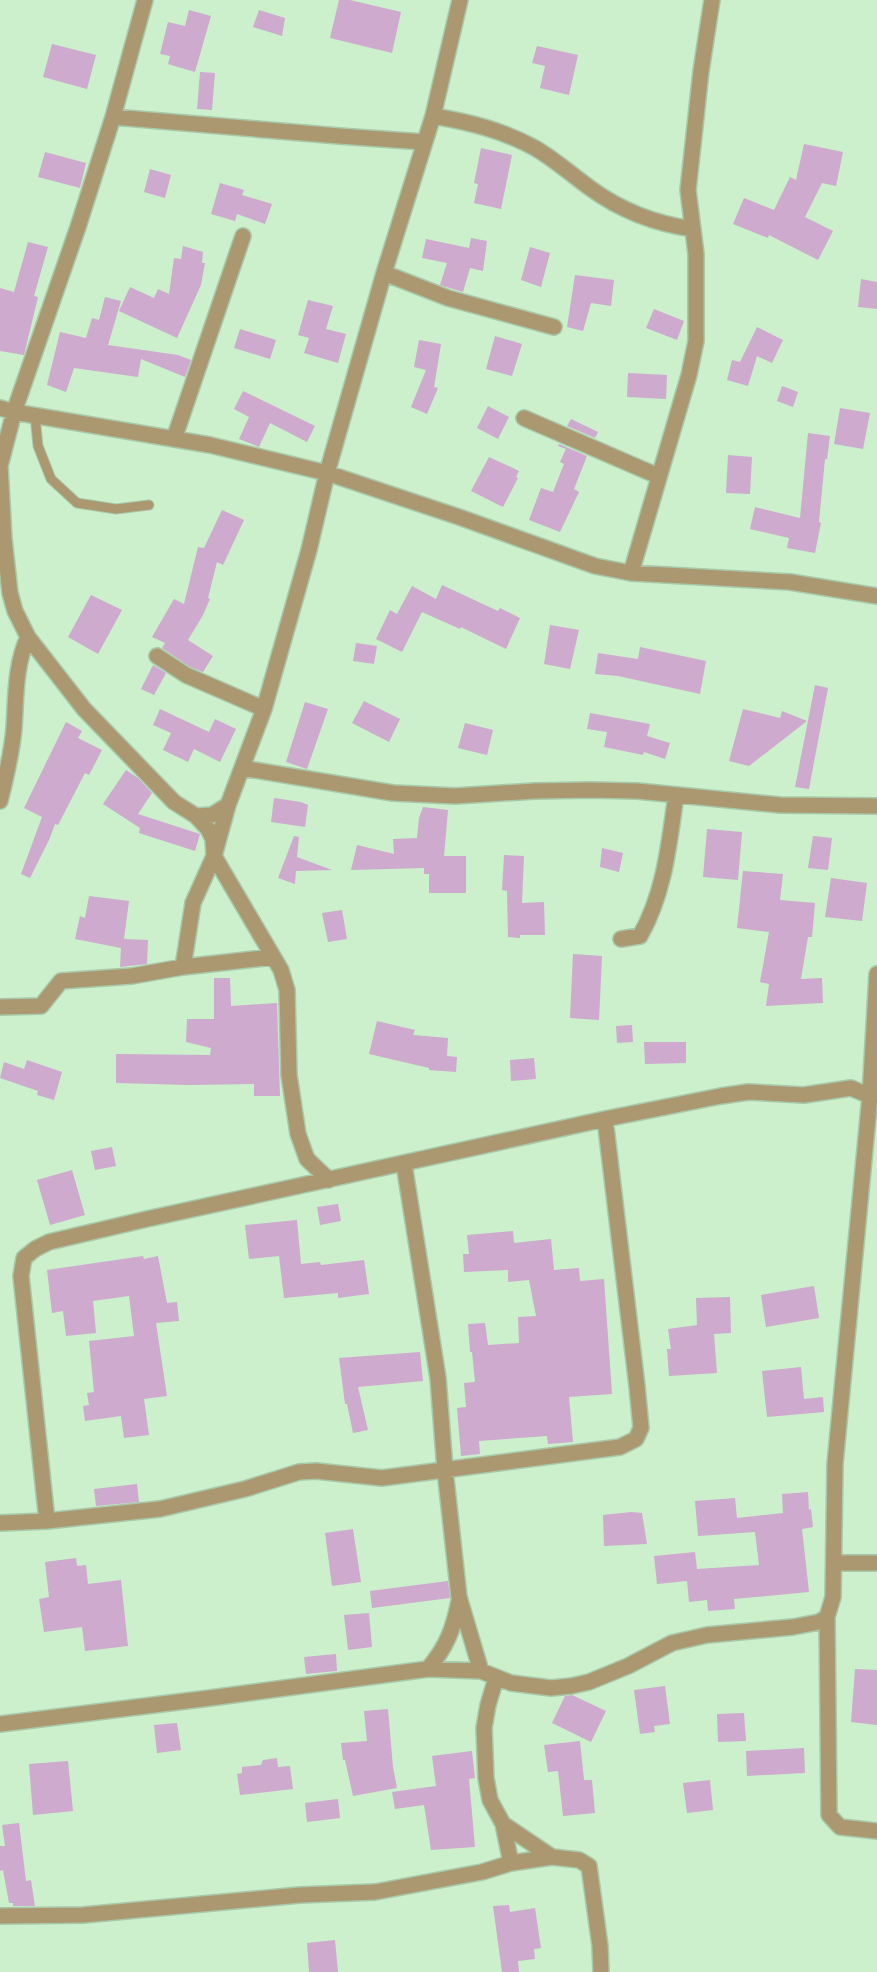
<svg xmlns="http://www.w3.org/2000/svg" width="877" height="1972" viewBox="0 0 877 1972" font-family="'Roboto Serif',serif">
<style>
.building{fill:#cdaace}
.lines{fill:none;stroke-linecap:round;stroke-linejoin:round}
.lane-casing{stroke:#a8c9a9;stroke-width:11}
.street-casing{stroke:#a8c9a9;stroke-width:18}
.lane{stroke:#ab9871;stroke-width:9}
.street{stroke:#ab9871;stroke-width:15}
</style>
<rect width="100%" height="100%" fill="#cbf0cb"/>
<path class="building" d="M 339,0 L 350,0 L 401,12 L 392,53 L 330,38 Z
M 189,10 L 211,16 L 195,72 L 168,64 L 170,56 L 160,54 L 168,22 L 185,26 Z
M 259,10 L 285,18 L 282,36 L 253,27 Z
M 52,44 L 96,55 L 87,89 L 43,77 Z
M 537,46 L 578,55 L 569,95 L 540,88 L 545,66 L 532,63 Z
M 200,72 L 215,73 L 212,110 L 197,109 Z
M 804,144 L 843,152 L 836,186 L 822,183 L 805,217 L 833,231 L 818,260 L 769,235 L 768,238 L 733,224 L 744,198 L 774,210 L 790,177 L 796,180 Z
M 481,148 L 512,155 L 501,209 L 474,203 L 478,184 L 474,183 Z
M 45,152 L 86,163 L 80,188 L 38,177 Z
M 150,169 L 171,175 L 165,198 L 144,192 Z
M 220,183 L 244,190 L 242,195 L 272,204 L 265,224 L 237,214 L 235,221 L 211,214 Z
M 471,238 L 487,241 L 483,271 L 470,268 L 463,292 L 440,285 L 447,263 L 422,258 L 426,239 L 469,248 Z
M 28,242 L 48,247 L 34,296 L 38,297 L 24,355 L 0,351 L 0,288 L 14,292 Z
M 183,246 L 203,252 L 202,263 L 205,263 L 201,285 L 177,338 L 119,311 L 130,287 L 154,298 L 158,289 L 169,294 L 174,258 L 181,259 Z
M 530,247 L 550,253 L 541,287 L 521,280 Z
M 575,275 L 614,280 L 611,306 L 591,303 L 583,331 L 567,327 Z
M 861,279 L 877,282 L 877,309 L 858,307 Z
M 105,297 L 121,301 L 108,345 L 178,355 L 191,360 L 185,377 L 141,359 L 138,377 L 74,368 L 66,392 L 47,385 L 60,332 L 86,338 L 92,318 L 99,320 Z
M 308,300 L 333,306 L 326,329 L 346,334 L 338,363 L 304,353 L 309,338 L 298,335 Z
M 654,309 L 684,321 L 677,340 L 646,328 Z
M 757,327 L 783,340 L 772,363 L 757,356 L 748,386 L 727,380 L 732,360 L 740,362 Z
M 240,329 L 276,340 L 270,359 L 234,348 Z
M 495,336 L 522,344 L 512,376 L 486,369 Z
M 419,340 L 441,344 L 434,387 L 438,388 L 427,414 L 411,407 L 426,370 L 414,367 Z
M 628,373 L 667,375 L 666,399 L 627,397 Z
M 782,386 L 798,392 L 793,407 L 777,401 Z
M 243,391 L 315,426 L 307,442 L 270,423 L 259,447 L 239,439 L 249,417 L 234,409 Z
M 488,406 L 509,417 L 498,439 L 477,428 Z
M 840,408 L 870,413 L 863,449 L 834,444 Z
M 571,419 L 598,432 L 595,438 L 567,426 Z
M 808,433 L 830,436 L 827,459 L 825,459 L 819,522 L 821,523 L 815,553 L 787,548 L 789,538 L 750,529 L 755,507 L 800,518 Z
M 559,444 L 587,456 L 574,489 L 579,492 L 560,532 L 529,520 L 541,488 L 553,492 L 564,464 L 560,462 L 566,449 L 558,446 Z
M 728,455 L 752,457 L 750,494 L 726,493 Z
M 489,457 L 519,471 L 516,477 L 518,478 L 503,507 L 471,491 Z
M 222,510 L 244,520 L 223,565 L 217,562 L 208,598 L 210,599 L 203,615 L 188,640 L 213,656 L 203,672 L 190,667 L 162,648 L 165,643 L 152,637 L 174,599 L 184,604 L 198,547 L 204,548 Z
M 442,585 L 498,611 L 500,608 L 520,618 L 506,649 L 461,627 L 460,629 L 422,612 L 402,652 L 376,639 L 390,610 L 397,614 L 412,586 L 436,599 Z
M 91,595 L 122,610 L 98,654 L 68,637 Z
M 550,625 L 579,630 L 570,669 L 544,664 Z
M 356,643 L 377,646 L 374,664 L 353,661 Z
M 640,647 L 706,661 L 700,694 L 618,676 L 595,674 L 598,653 L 638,659 Z
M 153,665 L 166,673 L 154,695 L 141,689 Z
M 815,685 L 828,688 L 809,789 L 795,787 Z
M 364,701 L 400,719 L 389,742 L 352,723 Z
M 305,702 L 328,709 L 307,769 L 286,762 Z
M 160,709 L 209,732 L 215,719 L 236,729 L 220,762 L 194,749 L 188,762 L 163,750 L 171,733 L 153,725 Z
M 743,709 L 780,718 L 782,711 L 807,721 L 749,766 L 729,761 Z
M 590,713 L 650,724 L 647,736 L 670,743 L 665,759 L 644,752 L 643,755 L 604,747 L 607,732 L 587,729 Z
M 66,722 L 82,731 L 78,738 L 102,750 L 89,775 L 85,773 L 58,825 L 55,824 L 49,840 L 30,878 L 21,874 L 42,817 L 24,808 Z
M 465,723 L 493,730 L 487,755 L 458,748 Z
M 126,770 L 138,778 L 152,793 L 138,814 L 200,834 L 195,851 L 139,833 L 140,828 L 103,804 Z
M 274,798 L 301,802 L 308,805 L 305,827 L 271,822 Z
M 423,807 L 448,810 L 444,856 L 466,856 L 466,893 L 429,893 L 429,874 L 424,874 L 424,868 L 351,870 L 357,845 L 394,854 L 393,839 L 417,838 L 419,818 Z
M 707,829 L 742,832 L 738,880 L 703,877 Z
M 294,836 L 299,837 L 297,857 L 332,870 L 296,871 L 295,884 L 278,878 Z
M 813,836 L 832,838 L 828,870 L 808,868 Z
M 602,848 L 623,853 L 619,872 L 600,867 Z
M 504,855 L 524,856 L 522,903 L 544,902 L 545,935 L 520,935 L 520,938 L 508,937 L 507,891 L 502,890 Z
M 743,871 L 783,874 L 780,900 L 815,903 L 812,937 L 808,937 L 801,979 L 822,978 L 823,1003 L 766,1006 L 769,984 L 760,982 L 769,932 L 737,928 Z
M 831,878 L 867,883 L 862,921 L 825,917 Z
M 89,896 L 129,901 L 124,939 L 148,940 L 147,964 L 120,967 L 121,948 L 75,939 L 80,916 L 85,918 Z
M 342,910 L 347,939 L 328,942 L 322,913 Z
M 573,954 L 602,956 L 599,1020 L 570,1018 Z
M 214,978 L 230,978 L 231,1006 L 277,1003 L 280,1096 L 254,1096 L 254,1084 L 189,1085 L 116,1083 L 116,1054 L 210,1055 L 211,1048 L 186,1042 L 187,1019 L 214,1019 Z
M 377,1021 L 415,1030 L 413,1035 L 448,1038 L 447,1056 L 457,1057 L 456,1072 L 429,1070 L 429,1068 L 369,1054 Z
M 632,1025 L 633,1042 L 617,1043 L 616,1026 Z
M 644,1042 L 686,1042 L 686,1063 L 645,1064 Z
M 534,1058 L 536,1079 L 511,1081 L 510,1060 Z
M 27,1060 L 62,1072 L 54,1100 L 37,1095 L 38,1091 L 0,1078 L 4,1062 L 24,1069 Z
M 112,1147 L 116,1166 L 95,1170 L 91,1151 Z
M 72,1170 L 85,1215 L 50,1225 L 37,1180 Z
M 338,1204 L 341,1221 L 320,1225 L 317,1207 Z
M 297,1220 L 301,1264 L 320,1262 L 321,1265 L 364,1260 L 369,1294 L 338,1298 L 338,1293 L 284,1298 L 279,1256 L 249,1259 L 245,1225 Z
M 513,1231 L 514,1243 L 551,1239 L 554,1270 L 579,1268 L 580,1281 L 604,1279 L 612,1394 L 569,1397 L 573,1442 L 548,1444 L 547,1436 L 479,1441 L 480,1454 L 461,1456 L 457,1408 L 466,1407 L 464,1383 L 475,1382 L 472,1352 L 470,1352 L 468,1324 L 485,1323 L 488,1345 L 519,1343 L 518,1317 L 536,1316 L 529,1280 L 508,1282 L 508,1270 L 464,1272 L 463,1254 L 469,1254 L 467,1235 Z
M 143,1256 L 144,1259 L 158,1256 L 167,1303 L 177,1302 L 179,1321 L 156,1323 L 167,1396 L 144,1399 L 149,1435 L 124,1438 L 121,1416 L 85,1421 L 83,1406 L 89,1405 L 87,1393 L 94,1392 L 89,1341 L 134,1336 L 129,1296 L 93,1301 L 96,1333 L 66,1336 L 63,1311 L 52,1313 L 47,1270 Z
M 814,1286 L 819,1318 L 766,1327 L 761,1295 Z
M 730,1297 L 731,1333 L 714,1334 L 717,1373 L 669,1376 L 667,1349 L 671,1349 L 668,1329 L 697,1325 L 696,1298 Z
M 420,1352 L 423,1381 L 358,1387 L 368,1430 L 353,1433 L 347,1404 L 345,1404 L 339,1358 Z
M 801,1367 L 804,1399 L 823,1397 L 824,1412 L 767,1417 L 762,1371 Z
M 137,1484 L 139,1502 L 96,1506 L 94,1489 Z
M 808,1492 L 809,1510 L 811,1509 L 813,1527 L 802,1529 L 809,1592 L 734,1599 L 735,1609 L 708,1611 L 707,1600 L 689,1602 L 687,1581 L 657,1584 L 654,1556 L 695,1552 L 697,1569 L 759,1565 L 755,1532 L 698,1536 L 695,1501 L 735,1498 L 737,1518 L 783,1513 L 782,1494 Z
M 631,1512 L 642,1513 L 647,1544 L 604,1546 L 603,1515 Z
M 353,1529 L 361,1582 L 332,1586 L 325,1533 Z
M 76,1558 L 77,1566 L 86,1565 L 88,1584 L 121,1580 L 128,1646 L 85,1651 L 82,1627 L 44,1632 L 39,1599 L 49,1597 L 45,1562 Z
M 448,1581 L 450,1598 L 372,1608 L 370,1591 Z
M 369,1613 L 372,1647 L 348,1650 L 344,1615 Z
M 336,1654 L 337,1671 L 306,1674 L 304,1657 Z
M 855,1669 L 877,1670 L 877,1725 L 851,1722 Z
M 665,1686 L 670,1724 L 654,1726 L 655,1732 L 640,1734 L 634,1690 Z
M 572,1695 L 606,1711 L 591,1742 L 552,1723 L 565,1696 Z
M 388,1709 L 393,1767 L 397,1788 L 353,1796 L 345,1760 L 343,1760 L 341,1743 L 367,1741 L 364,1711 Z
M 744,1713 L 746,1741 L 718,1742 L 717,1714 Z
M 177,1723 L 181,1750 L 157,1753 L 154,1725 Z
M 580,1741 L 584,1780 L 592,1780 L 595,1813 L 563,1816 L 558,1771 L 548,1772 L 544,1745 Z
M 804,1748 L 805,1773 L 747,1776 L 746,1751 Z
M 472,1751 L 475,1778 L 469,1779 L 475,1847 L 431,1850 L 424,1805 L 395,1809 L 392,1792 L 436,1786 L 432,1756 Z
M 277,1758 L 278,1767 L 290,1766 L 293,1789 L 240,1795 L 237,1774 L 242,1773 L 242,1767 L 261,1765 L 263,1760 Z
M 68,1761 L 73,1811 L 33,1815 L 29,1764 Z
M 710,1780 L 713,1810 L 687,1813 L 683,1783 Z
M 338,1799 L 340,1818 L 307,1822 L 305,1803 Z
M 19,1823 L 26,1881 L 31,1880 L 35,1906 L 13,1906 L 13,1903 L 9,1903 L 3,1870 L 0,1871 L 0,1846 L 5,1846 L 2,1825 Z
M 509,1905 L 510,1912 L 535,1908 L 541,1948 L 534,1949 L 535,1959 L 518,1961 L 519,1972 L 502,1972 L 493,1906 Z
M 335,1940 L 338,1972 L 309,1972 L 307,1943 Z"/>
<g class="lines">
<g class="lane-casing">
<path id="lane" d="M 35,416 L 38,446 L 51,479 L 77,503 L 116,509 L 149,505"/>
</g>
<g class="street-casing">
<path id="street" d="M 145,0 L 113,117 L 78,227 L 14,412 L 0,466 L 4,539 L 10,593 L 15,611 L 28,637 L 84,709 L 174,802 L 196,816 L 208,829 L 213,839 L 214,856 L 281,970 L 287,990 L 289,1075 L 298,1134 L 307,1159 L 329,1180
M 433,116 C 469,122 502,130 535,148 C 554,159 572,175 590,188 C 620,210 656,224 693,229
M 113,117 L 339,136 L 424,142
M 384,273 L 448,298 L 554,327
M 0,408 L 14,412 L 210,445 L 327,473 L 459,517 L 595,566 L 631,573 L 790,582 L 877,596
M 524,418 L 658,476
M 174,439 L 243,236
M 631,573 L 689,375 L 696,341 L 696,254 L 688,190 L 701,71 L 712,0
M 157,656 L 186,675 L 264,709
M 242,768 L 393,793 L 455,796 L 535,791 L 590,790 L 637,791 L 780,805 L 877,806
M 0,801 C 6,777 12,752 14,728 C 16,697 15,665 28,637
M 196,816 L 212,815 L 228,805
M 621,939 L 640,936 C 665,892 669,843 676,795
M 183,967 L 193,903 L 214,856 L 228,805 L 264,709 L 309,550 L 327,473 L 384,273 L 433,116 L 460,0
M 0,1007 L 41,1006 L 61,981 L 132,976 L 183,967 L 273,957
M 404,1164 L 438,1378 L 445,1470 L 459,1597 L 481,1671
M 47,1521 L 21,1276 L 24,1258 L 35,1249 L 49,1242 L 147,1219 L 605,1119 L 721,1096 L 748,1092 L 804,1095 L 851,1088 L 870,1096
M 0,1523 L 47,1521 L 160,1509 L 245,1489 L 299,1472 L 316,1471 L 382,1478 L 620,1447 L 636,1439 L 641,1428 L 637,1386 L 605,1119
M 834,1563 L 877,1563
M 827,1617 L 829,1815 L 840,1827 L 877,1831
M 428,1669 C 447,1646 453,1630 459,1601
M 496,1678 L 488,1705 L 484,1728 L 486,1778 L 490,1800 L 503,1824 L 511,1863
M 0,1724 L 210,1698 L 428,1669 L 481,1671 L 511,1683 L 551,1688 L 571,1686 L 589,1682 L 628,1666 L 672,1643 L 707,1635 L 793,1627 L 819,1622 L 827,1617 L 833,1597 L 835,1464 L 870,1096 L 877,974
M 503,1824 L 552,1857
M 0,1916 L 83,1915 L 300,1895 L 375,1892 L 482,1872 L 511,1863 L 552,1857 L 579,1860 L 589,1866 L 600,1946 L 601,1972"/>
</g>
<use href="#lane" class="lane"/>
<use href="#street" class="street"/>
</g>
</svg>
